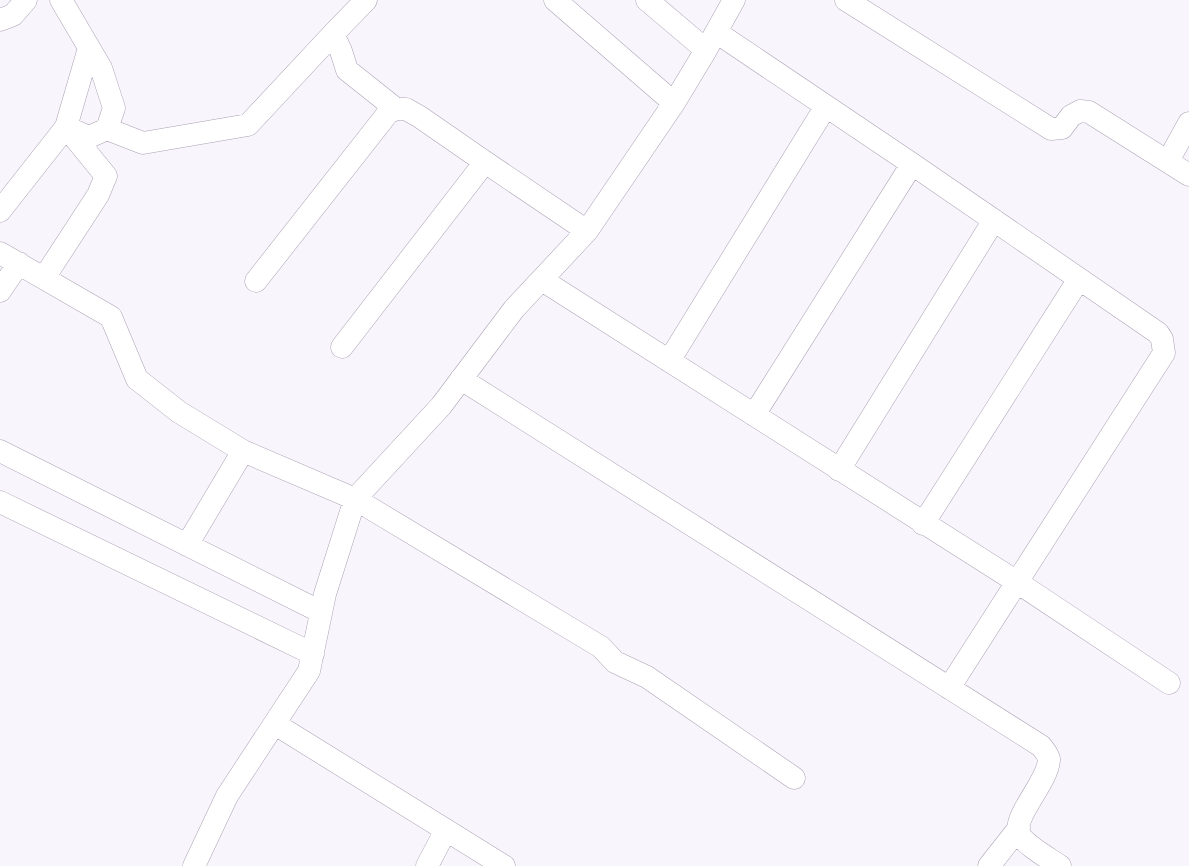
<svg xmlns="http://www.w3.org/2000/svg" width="1189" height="866" viewBox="0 0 1189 866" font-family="Ubuntu,sans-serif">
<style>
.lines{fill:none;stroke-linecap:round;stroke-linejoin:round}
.minor-casing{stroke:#aaa2b4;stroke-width:23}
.minor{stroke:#fff;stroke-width:22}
</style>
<rect width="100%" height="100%" fill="#f9f5fd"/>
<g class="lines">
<g class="minor-casing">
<path id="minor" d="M 366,0 L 333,34 L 341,51 L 347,70 L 396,109
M 555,0 L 674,103
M 647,0 L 706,50
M 846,0 L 1051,129 L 1062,128 L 1071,116 L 1080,111 L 1089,112 L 1189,175
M 0,20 L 13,15 L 26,0
M 107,129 L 143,143 L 248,125 L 333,34
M 1168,161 L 1189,123
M 0,211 L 66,127 L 89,137 L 107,129 L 114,108 L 101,68 L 61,0
M 0,253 L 111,317 L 137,379 L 179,412 L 243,451 L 355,499 L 601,647 L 615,662 L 647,677 L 794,778
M 44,278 L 98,195 L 106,176 L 66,127 L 89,48
M 542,280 L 1017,582 L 1164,353 L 1162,339 L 1158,333 L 912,164 L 716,32
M 256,281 L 388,113 L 396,109 L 406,109 L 420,117 L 485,162 L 587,231
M 0,291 L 19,263
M 342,347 L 485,162
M 669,361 L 826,106
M 461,379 L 1041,746 C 1044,750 1048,754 1049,759 C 1049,781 1013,815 1019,833 C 1023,844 1050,859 1060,866
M 754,415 L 912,164
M 0,451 L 321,612
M 839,470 L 994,220
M 0,502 L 313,654
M 923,524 L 1079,279
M 187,545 L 243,451
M 949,688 L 1017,582 L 1169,683
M 275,724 L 504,866
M 194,866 L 227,796 L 309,671 L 325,594 L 355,499 L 441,406 L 514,309 L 587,231 L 674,103 L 706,50 L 734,0
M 427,866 L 446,830
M 989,866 L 1019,828"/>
</g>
<use href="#minor" class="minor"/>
</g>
</svg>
